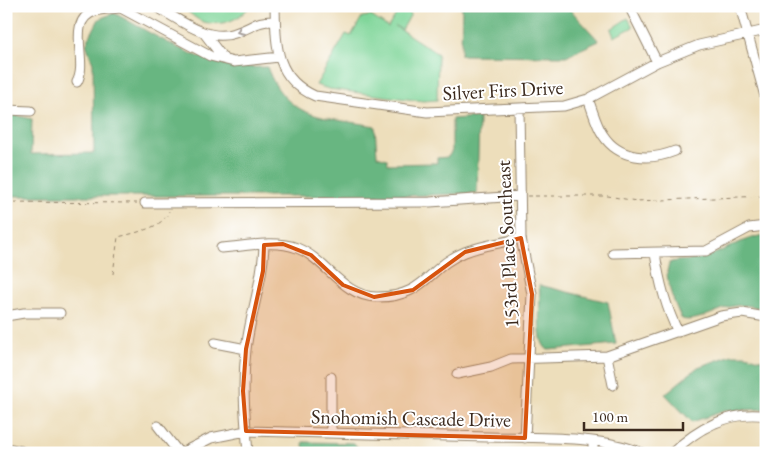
<svg xmlns="http://www.w3.org/2000/svg" width="772" height="459" viewBox="0 0 772 459" font-family="'EB Garamond',serif">
<style>
.green{fill:#7fd599;stroke:#5d805c}
.forest{fill:#67b681;stroke:#517050}
.lines{fill:none;stroke-linecap:round;stroke-linejoin:round}
.minor-casing{stroke:#94846c;stroke-width:11}
.path{stroke:#94846c;stroke-width:1;stroke-dasharray:4 4;stroke-linecap:butt}
.minor{stroke:#fff;stroke-width:9}
.oneway{stroke:#a79f9a}
.marked{fill:#d7540e;fill-opacity:0.2;stroke:#d7540e;stroke-width:4;stroke-linejoin:round}
.labels{text-anchor:middle;dominant-baseline:central;stroke-width:4;stroke-linejoin:round;paint-order:stroke}
.street-label{font-size:20px;fill:#3b2a1e;stroke:#fff}
</style>
<rect width="100%" height="100%" fill="#fff"/>
<filter id="ink" filterUnits="userSpaceOnUse"><feTurbulence type="fractalNoise" baseFrequency=".02" numOctaves="2"/><feDisplacementMap in="SourceGraphic" scale="10" xChannelSelector="R" yChannelSelector="G"/><feConvolveMatrix kernelMatrix="1 2 1 2 8 2 1 2 1" color-interpolation-filters="sRGB"/></filter>
<filter id="wash" filterUnits="userSpaceOnUse"><feTurbulence type="fractalNoise" baseFrequency=".0096" numOctaves="4" result="noise"/><feDisplacementMap in="SourceGraphic" scale="20" xChannelSelector="R" yChannelSelector="G"/><feGaussianBlur stdDeviation="1.12" result="paint"/><feColorMatrix in="noise" values="0 0 0 0 0 0 0 0 0 0 0 0 0 0 0 0 0 1.4 0 .05"/><feComposite in="paint" operator="in"/></filter>
<g filter="url(#wash)">
<rect width="100%" height="100%" fill="#eddebb"/>
<path class="green" d="M 181,6 L 250,6 C 239,20 222,27 204,22 C 196,20 188,11 181,6 Z
M 401,7 L 411,14 L 402,30 L 395,26 L 438,54 L 437,100 L 423,101 L 329,89 L 316,85 L 346,34 L 351,36 L 362,17 L 371,16 L 388,27 Z
M 628,18 L 633,27 L 614,37 L 611,29 Z"/>
<path class="forest" d="M 462,6 L 567,6 L 599,41 L 566,56 L 461,55 Z
M 114,13 C 165,40 206,71 267,67 C 287,121 326,117 375,126 L 377,156 L 387,159 L 388,164 L 437,163 L 437,158 L 448,157 L 452,151 L 452,119 L 479,117 L 477,193 L 405,196 L 6,196 L 6,113 L 32,119 L 31,154 L 94,153 L 93,63 L 86,44 L 99,19 Z
M 766,235 L 766,307 L 764,310 C 752,305 741,304 729,307 C 718,310 690,325 681,318 C 676,306 660,273 671,262 C 680,260 689,261 698,259 C 722,254 742,237 766,235 Z
M 539,285 L 608,302 L 616,344 L 548,350 C 534,341 542,302 539,285 Z
M 732,355 L 746,355 L 766,361 L 764,409 L 724,411 L 692,422 L 665,394 L 698,367 Z
M 303,442 L 354,443 L 362,453 L 304,453 Z"/>
</g>
<g filter="url(#ink)">
<g class="lines">
<g class="minor-casing">
<path id="minor" d="M 117,6 L 210,56 L 234,62 L 279,57
M 155,6 C 179,19 207,43 235,33 C 252,28 256,20 275,21
M 275,6 C 276,46 275,78 315,96 L 427,112 L 564,106 L 588,99 L 657,62 L 699,45 L 766,30
M 629,6 L 657,62
M 740,6 L 766,100
M 204,33 L 224,59
M 77,82 C 89,61 65,21 95,11 C 102,9 111,9 118,8
M 588,99 C 593,111 596,125 603,135 C 619,160 650,161 675,151
M 519,108 L 521,238 L 532,294 L 525,438
M 6,110 L 31,111
M 145,203 L 430,202 L 520,196
M 221,248 C 244,247 274,239 297,248 C 326,259 342,296 376,297 C 426,298 428,266 465,252 C 483,245 503,243 521,238
M 613,253 L 706,251 L 749,228 L 766,226
M 655,253 C 659,281 665,306 678,332
M 6,316 L 24,313 L 60,313
M 215,343 L 246,349
M 607,356 L 613,385
M 457,374 L 491,367 L 511,359 L 607,356 L 721,316 L 742,313 L 766,317
M 331,377 L 331,433
M 158,426 L 179,453
M 6,448 L 21,451
M 181,453 L 211,438 L 246,431 C 327,433 407,435 488,437 C 533,438 602,435 642,453
M 248,453 C 245,418 242,385 246,350 C 250,314 263,282 264,245
M 593,453 L 593,442
M 672,453 C 697,429 730,410 766,416"/>
</g>
<path class="path" d="M 527,196 L 608,196 L 636,201 L 766,196
M 6,202 L 137,203
M 113,274 L 118,237 C 134,233 164,228 169,211"/>
<use href="#minor" class="minor"/>
</g>
<defs><path id="oneway-chevron" d="M-2-3.5L2.5 0L-2 3.5" fill="none" stroke-width="1.6" stroke-linecap="round" stroke-linejoin="round" transform="scale(1.25)"/></defs>
<use class="oneway" href="#oneway-chevron" transform="translate(240 31) rotate(155)"/>
</g>
<path class="marked" d="M 521,238 L 532,294 L 525,438 L 246,431 L 243,391 L 246,349 L 263,271 L 264,245 L 283,244 L 311,255 L 343,285 L 374,297 L 413,290 L 465,252 Z"/>
<g class="labels">
<g class="street-label">
<text transform="translate(503 90) rotate(-3)">Silver Firs Drive</text>
<text transform="translate(507 244) rotate(-93)">153rd Place Southeast</text>
<text transform="translate(411 418) rotate(1)">Snohomish Cascade Drive</text>
</g>
</g>
<rect width="772" height="459" fill="none" stroke="#fff" stroke-width="25"/>
<path d="M584 422v8h99v-8" fill="none" stroke="#3b2a1e" stroke-width="2.5"/>
<text x="592" y="422" font-size="15" fill="#3b2a1e" stroke="#ffffff" stroke-width="4" paint-order="stroke">100 m</text>
</svg>
